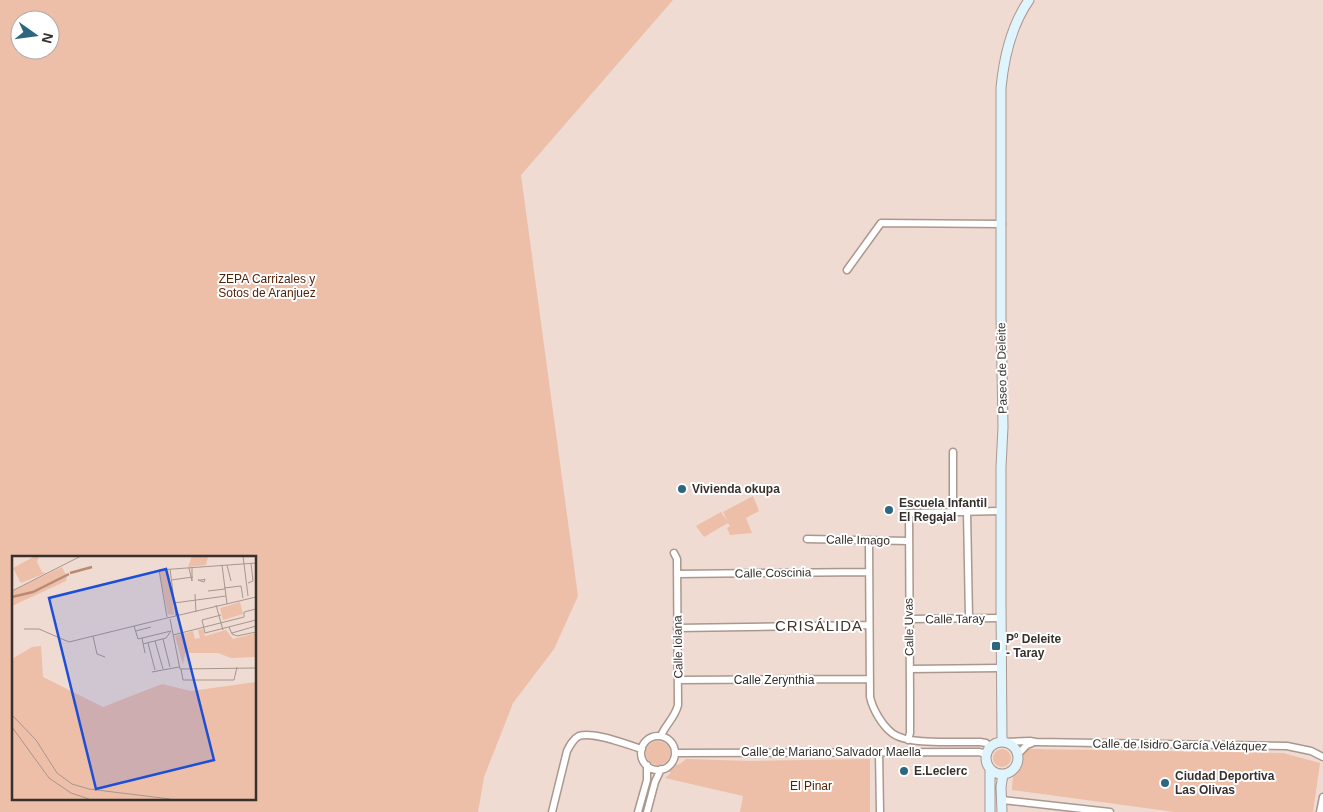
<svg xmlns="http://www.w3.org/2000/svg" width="1323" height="812" viewBox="0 0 1323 812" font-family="Arial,sans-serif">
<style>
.green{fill:#edbea8;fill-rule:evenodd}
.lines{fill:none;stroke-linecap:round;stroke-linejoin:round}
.minor-casing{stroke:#aa978e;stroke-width:9}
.secondary-casing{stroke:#aa978e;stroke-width:11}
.minor{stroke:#fff;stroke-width:6}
.secondary{stroke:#dff4fd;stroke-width:9}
.poi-dot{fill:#2c667f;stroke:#fff;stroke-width:2}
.labels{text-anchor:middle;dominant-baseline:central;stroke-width:4;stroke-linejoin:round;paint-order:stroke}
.park-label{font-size:12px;fill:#532307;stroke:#fff}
.street-label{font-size:12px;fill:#37302c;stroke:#fff}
.poi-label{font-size:12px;font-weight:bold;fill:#37302c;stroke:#fff;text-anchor:start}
.quarter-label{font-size:15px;letter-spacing:1px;fill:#43342c;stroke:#fff}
.inset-river{fill:none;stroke:#bb8971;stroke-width:2.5}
.inset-road{fill:none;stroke:#a59790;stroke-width:1}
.view{fill:#1d4ed8;fill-opacity:0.15;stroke:#1d4ed8;stroke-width:2.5}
.inset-edge{fill:none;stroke:#37302c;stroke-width:2.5}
</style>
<rect width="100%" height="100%" fill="#efdbd2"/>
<path class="green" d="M 0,0 L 673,0 L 521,175 L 578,596 L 554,649 L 513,703 L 484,777 L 478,812 L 0,812 ZM 20,20 L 50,20 L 50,50 L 20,50 ZM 14,557 L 255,557 L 255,798 L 14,798 Z
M 753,496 L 759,511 L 746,518 L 752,533 L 730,535 L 727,528 L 730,526 L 728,523 L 704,537 L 696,526 L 721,512 L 728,522 L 723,512 Z
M646 753a12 12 0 1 1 24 0a12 12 0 1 1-24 0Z
M993 758a9 9 0 1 1 18 0a9 9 0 1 1-18 0Z
M 1028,749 L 1283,753 L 1320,763 L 1313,812 L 1175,812 L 1012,790 L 1013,776 L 1020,768 L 1024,753 Z
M 686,759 L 750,761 L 870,759 L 870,812 L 740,812 L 743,796 L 665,778 L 671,773 L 663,768 L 680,764 Z"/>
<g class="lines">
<g class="minor-casing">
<path id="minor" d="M 847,270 L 881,223 L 1002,224
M 953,452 L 953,513
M 967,512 L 969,618
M 807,539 L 909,541
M 869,541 L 870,697 C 873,710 882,725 892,733 C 908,746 959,741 980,742 L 986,743 L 989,747
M 677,574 L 869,572
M 909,619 L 1001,618
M 677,628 L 869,625
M 910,669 L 1001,668
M 678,680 L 870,679
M 661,736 C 665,725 675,718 678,705 L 677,559 L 674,553
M641 753a17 17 0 1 1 34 0a17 17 0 1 1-34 0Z
M 908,740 L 910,733 L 910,698 L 909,513 L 1001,511
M 1006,742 L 1030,741 L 1036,742 L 1287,746 L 1311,751 L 1323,757
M 879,752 L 880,812
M 675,753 L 979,752 L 986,754
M 1018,754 L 1027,745 L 1032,743
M 1002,800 L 1110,812
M 552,812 L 567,751 C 570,745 573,739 579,736 C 593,731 628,745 642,749
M 638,812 L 647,780 L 647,765
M 647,812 L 655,782 L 661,769
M 1320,812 L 1323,797"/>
</g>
<g class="secondary-casing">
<path id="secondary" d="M986 758a16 16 0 1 1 32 0a16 16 0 1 1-32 0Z
M 1002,742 L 1001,603 L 1001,467 L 1003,427 L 1001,316 L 1001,88 C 1004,56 1011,26 1029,0
M 990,770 L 990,812
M 1002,812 L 1001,787 L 1003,774"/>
</g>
<use href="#minor" class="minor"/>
<use href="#secondary" class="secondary"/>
</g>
<g class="poi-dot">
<circle cx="682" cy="489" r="5"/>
<circle cx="889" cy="510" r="5"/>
<rect x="991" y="641" width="10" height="10" rx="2.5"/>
<circle cx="904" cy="771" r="5"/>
<circle cx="1165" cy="783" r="5"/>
</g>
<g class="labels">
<g class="park-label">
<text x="267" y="279">ZEPA Carrizales y<tspan x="267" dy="14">Sotos de Aranjuez</tspan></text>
<text x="811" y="786">El Pinar</text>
</g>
<g class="street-label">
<text transform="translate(1002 368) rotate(-91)">Paseo de Deleite</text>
<text transform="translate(858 540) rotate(1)">Calle Imago</text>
<text transform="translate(773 573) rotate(-1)">Calle Coscinia</text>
<text transform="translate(955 619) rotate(-1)">Calle Taray</text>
<text transform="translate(909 627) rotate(-91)">Calle Uvas</text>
<text transform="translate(678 647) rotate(-91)">Calle Iolana</text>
<text x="774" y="680">Calle Zerynthia</text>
<text transform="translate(1180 745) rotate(1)">Calle de Isidro García Velázquez</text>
<text x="831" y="752">Calle de Mariano Salvador Maella</text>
</g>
<g class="poi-label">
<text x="692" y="489">Vivienda okupa</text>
<text x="899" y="503">Escuela Infantil<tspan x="899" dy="14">El Regajal</tspan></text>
<text x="1006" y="639">Pº Deleite<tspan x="1006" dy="14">- Taray</tspan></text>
<text x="914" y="771">E.Leclerc</text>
<text x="1175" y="776">Ciudad Deportiva<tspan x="1175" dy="14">Las Olivas</tspan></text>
</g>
<g class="quarter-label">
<text x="819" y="625">CRISÁLIDA</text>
</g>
</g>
<g transform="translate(12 556)">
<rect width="244" height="244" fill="#efdbd2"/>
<path d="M 23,0 L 27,0 L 25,6 L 30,16 L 34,17 L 9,27 L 1,12 ZM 180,0 L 206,0 L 196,1 L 194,9 L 176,11 ZM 50,11 L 54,19 L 21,35 L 0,41 L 0,35 ZM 157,14 L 162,58 L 160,59 L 156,58 L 147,15 ZM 55,20 L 54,25 L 0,50 L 0,42 L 22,37 ZM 228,46 L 231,58 L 211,64 L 208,52 ZM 191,73 L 193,80 L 214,74 L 221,83 L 244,77 L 244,101 L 219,102 L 206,97 L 173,97 L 171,109 L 163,80 L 181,75 L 183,83 L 188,82 L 186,74 ZM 29,90 L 31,121 L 91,151 L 150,128 L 179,135 L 244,126 L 244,243 L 0,243 L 0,103 L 20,91 Z" fill="#edbea8"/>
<path class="inset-river" d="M 58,17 L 80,11M 0,41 L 21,36 L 57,18"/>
<path class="inset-road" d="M 231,0 L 236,40M 210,9 L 215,48M 215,9 L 219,25M 177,12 L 180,25 L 180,11M 158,13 L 164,60M 193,23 L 192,26 L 186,24 L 190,24 ZM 159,24 L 181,21M 236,27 L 241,25 L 239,7M 212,32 L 229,30 L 231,42M 0,35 L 69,0M 196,35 L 213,33M 183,38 L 184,56M 162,47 L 214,40M 204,49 L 211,74M 209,59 L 190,64 L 193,77 L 244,64M 155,61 L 147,14 L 244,7M 155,62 L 244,41M 158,63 L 168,113 L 244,112M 122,70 L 126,83 L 159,75M 217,71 L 220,78 L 225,80 L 244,76M 12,73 L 27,73 L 57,86 L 155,62M 124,75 L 139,71M 220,77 L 244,70M 161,79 L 232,61 L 232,56 L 244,53M 81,80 L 85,98 L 93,101M 130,82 L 133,97M 151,83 L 158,111M 143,85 L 151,113M 136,87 L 143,114M 131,88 L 154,82 L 159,75M 169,113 L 171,124 L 222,124 L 225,111M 140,116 L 167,111M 0,159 L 24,184 L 45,217 L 60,228 L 77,233 L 158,243M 0,171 L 37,222 L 59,237 L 77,243"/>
<path class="view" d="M 154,13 L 202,204 L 84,233 L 37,42 Z"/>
<rect width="244" height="244" class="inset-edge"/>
</g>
<g transform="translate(35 35) rotate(104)"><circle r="24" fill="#ffffff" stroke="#afacab"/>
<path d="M0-4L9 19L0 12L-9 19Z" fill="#2c667f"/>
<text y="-8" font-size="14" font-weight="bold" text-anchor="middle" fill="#37302c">N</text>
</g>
</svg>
